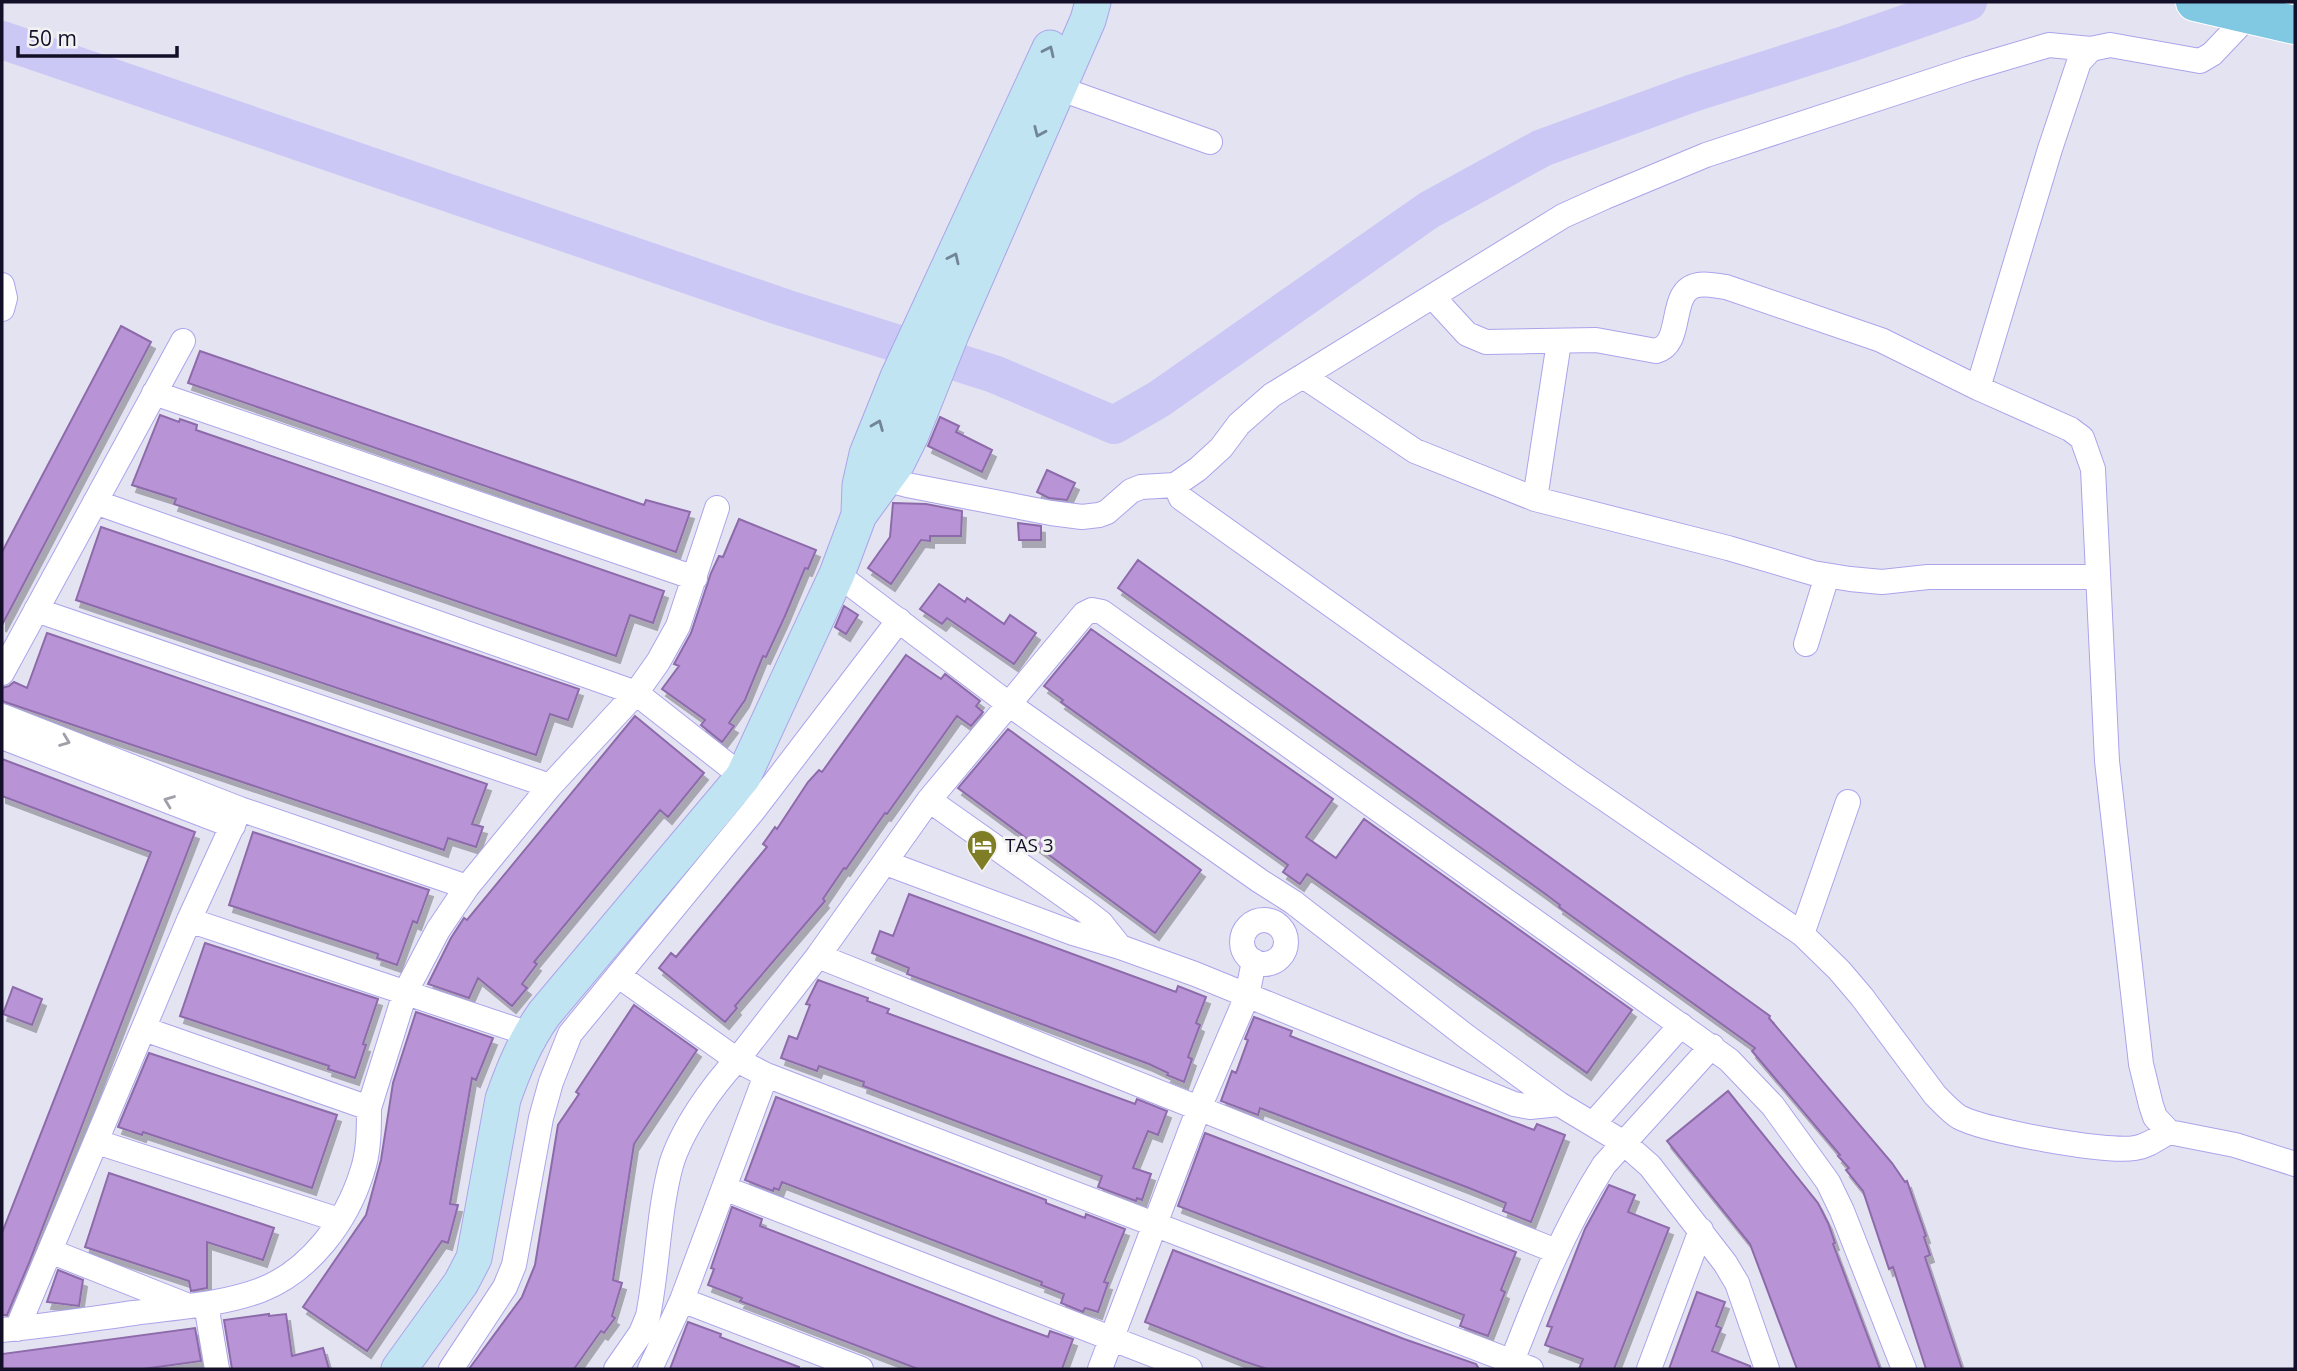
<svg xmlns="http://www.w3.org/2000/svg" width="2297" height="1371" viewBox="0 0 2297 1371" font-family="'Open Sans',sans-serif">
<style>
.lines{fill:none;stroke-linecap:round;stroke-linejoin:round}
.river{stroke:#cbc8f6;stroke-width:38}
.building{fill:#b894d6;stroke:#8d6baa;stroke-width:2;filter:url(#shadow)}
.street-casing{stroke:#aba4eb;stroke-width:26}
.secondary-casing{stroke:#aba4eb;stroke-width:37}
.primary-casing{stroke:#fff;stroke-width:40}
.street{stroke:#fff;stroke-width:24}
.secondary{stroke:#c0e4f1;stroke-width:35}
.primary{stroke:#81c8e3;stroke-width:38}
.oneway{stroke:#728497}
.oneway2{stroke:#a19fa9}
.labels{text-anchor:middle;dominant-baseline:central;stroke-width:6;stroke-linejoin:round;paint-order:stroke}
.poi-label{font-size:19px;fill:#130f28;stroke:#f2f2f2;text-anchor:start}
</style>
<defs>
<filter id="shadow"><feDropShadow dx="4" dy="7" stdDeviation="0" flood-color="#0004"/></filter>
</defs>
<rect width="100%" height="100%" fill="#e4e3f2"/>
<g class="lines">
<path class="river" d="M 2,40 L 785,308 L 994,374 L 1114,425 L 1159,399 L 1429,210 L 1542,148 L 1693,93 L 1847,44 L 1968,2"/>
</g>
<path class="building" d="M 121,326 L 151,342 L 2,625 L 2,552 Z
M 200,351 L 644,505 L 646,500 L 690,512 L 676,552 L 188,383 Z
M 160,415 L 179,422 L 180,419 L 197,425 L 196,430 L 664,591 L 653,623 L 630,615 L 616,656 L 174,504 L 176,499 L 132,485 Z
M 940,417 L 959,426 L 956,432 L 992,450 L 982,472 L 928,446 Z
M 1047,470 L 1075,483 L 1067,500 L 1049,498 L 1037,492 Z
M 893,503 L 926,504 L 962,511 L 961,536 L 930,536 L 930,541 L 921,540 L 891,584 L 868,568 L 890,537 Z
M 739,519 L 816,550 L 808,569 L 805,568 L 785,616 L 766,657 L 763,656 L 745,700 L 729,723 L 734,726 L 722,742 L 701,725 L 705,720 L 662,689 L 679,666 L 674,664 L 691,633 L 711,573 L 719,556 L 723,557 Z
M 1018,523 L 1041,526 L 1041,540 L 1019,540 Z
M 101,527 L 579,689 L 568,720 L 550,714 L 536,755 L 76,600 Z
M 1138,560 L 1770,1016 L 1769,1018 L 1892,1163 L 1905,1182 L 1907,1181 L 1926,1236 L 1924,1237 L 1930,1255 L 1925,1257 L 1962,1369 L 1926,1369 L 1893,1267 L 1889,1269 L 1863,1191 L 1846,1170 L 1849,1168 L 1838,1156 L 1840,1155 L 1752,1051 L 1755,1048 L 1559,907 L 1560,905 L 1544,893 L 1118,588 Z
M 939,584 L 965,602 L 967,598 L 1004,624 L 1010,615 L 1036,633 L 1014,664 L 947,618 L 942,624 L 920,609 Z
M 844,606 L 858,615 L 846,634 L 835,627 Z
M 1091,629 L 1333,799 L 1306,837 L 1336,858 L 1364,819 L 1632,1010 L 1587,1073 L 1307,874 L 1300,884 L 1283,872 L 1288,865 L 1061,702 L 1063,700 L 1044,686 Z
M 47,633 L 487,784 L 472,824 L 483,827 L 476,847 L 448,838 L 444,850 L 2,701 L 2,688 L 9,686 L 14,682 L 27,688 Z
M 906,655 L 941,679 L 945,674 L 980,701 L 976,706 L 983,712 L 971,726 L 957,716 L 887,814 L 885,813 L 846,869 L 844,868 L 823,899 L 825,901 L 735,1006 L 737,1008 L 725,1022 L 659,968 L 671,953 L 676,957 L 767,847 L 763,844 L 775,827 L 777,829 L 808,782 L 819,770 L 822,772 Z
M 635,716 L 704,773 L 668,817 L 660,810 L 534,962 L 537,964 L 522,984 L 527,988 L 512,1006 L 478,978 L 469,998 L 428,984 L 451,938 L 464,918 L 467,920 Z
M 1008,729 L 1201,870 L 1155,933 L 958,788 Z
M 2,759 L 195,832 L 29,1263 L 7,1315 L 2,1315 L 2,1233 L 151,852 L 2,796 Z
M 253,832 L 429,890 L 417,923 L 413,921 L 397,965 L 377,958 L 378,954 L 229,905 Z
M 909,894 L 1176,992 L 1178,986 L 1206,997 L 1196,1023 L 1200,1025 L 1188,1057 L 1192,1059 L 1184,1082 L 1167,1075 L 1168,1073 L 1149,1064 L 907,974 L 909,968 L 872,953 L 880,931 L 893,936 Z
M 205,943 L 378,999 L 363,1044 L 366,1045 L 355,1078 L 328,1069 L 329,1066 L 180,1016 Z
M 818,980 L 868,998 L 867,1001 L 889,1009 L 887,1013 L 1135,1104 L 1137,1099 L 1167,1111 L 1158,1135 L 1148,1131 L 1133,1168 L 1151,1174 L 1142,1200 L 1137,1198 L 1136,1201 L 1098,1187 L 1102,1176 L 863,1086 L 864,1082 L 819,1066 L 817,1071 L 781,1058 L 789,1036 L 797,1039 L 810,1005 L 806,1004 Z
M 13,987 L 42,999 L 32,1025 L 3,1014 Z
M 634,1005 L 697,1050 L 634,1144 L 613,1280 L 622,1283 L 612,1316 L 615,1318 L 604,1333 L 601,1331 L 574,1369 L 469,1369 L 522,1297 L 535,1265 L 558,1125 L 579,1094 L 576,1092 Z
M 416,1012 L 493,1038 L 476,1080 L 472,1078 L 450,1204 L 458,1205 L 448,1243 L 442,1241 L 367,1351 L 303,1307 L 366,1215 L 381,1160 L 393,1083 Z
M 1254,1017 L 1292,1031 L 1290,1036 L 1534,1130 L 1537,1124 L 1565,1135 L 1531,1222 L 1503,1211 L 1506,1203 L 1469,1188 L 1260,1108 L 1258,1115 L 1221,1101 L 1232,1071 L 1236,1073 L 1248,1040 L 1245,1039 Z
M 149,1053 L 337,1115 L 312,1188 L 143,1132 L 142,1135 L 118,1127 Z
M 1728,1091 L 1818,1203 L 1828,1223 L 1835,1243 L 1833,1244 L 1880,1369 L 1797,1369 L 1750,1244 L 1667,1141 Z
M 776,1097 L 1046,1200 L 1046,1203 L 1085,1218 L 1086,1214 L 1125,1229 L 1104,1282 L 1108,1283 L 1098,1312 L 1085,1308 L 1083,1312 L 1061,1303 L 1064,1294 L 1041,1285 L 1042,1282 L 782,1182 L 779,1190 L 774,1188 L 773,1191 L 745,1180 Z
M 1205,1133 L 1516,1252 L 1501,1290 L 1505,1292 L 1488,1336 L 1460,1326 L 1464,1315 L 1178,1206 Z
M 109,1173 L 274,1228 L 263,1260 L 207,1242 L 207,1288 L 191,1291 L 189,1281 L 85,1247 Z
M 1609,1185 L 1635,1195 L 1628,1212 L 1669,1228 L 1614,1369 L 1579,1369 L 1583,1359 L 1545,1345 L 1552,1327 L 1547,1326 L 1585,1229 Z
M 732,1207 L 762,1219 L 760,1226 L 1002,1320 L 1048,1337 L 1050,1331 L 1073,1339 L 1062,1369 L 918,1369 L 740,1301 L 742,1298 L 708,1285 L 714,1269 L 711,1268 Z
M 1173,1250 L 1404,1339 L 1476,1364 L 1479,1369 L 1267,1369 L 1243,1361 L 1145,1322 Z
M 58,1270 L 83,1280 L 79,1306 L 47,1302 Z
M 1697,1292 L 1725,1302 L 1716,1326 L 1721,1328 L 1712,1351 L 1750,1366 L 1751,1369 L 1669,1369 Z
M 269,1314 L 269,1316 L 286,1314 L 292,1356 L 323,1348 L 329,1369 L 232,1369 L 224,1320 Z
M 688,1322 L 721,1334 L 720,1337 L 799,1367 L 799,1369 L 670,1369 Z
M 195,1328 L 201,1361 L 143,1369 L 2,1369 L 2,1354 Z"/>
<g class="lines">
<g class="street-casing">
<path id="street" d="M 2250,14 L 2212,54 L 2200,61 L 2110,45 L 2091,49 L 2079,62 L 2050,149 L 1978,388 L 2070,429 L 2082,438 L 2093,469 L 2107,761 L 2141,1064 L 2151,1105 L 2155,1117 L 2169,1132 L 2235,1145 L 2295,1164
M 2091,49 L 2049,45 L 1968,69 L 1706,155 L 1605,197 L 1563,216 L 1272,395 L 1239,424 L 1221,448 L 1198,469 L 1175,485 L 1181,498 L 1570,775 L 1802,934 L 1839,970 L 1862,997 L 1935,1095 C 1943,1103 1950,1111 1959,1117 C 1985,1131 2106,1153 2135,1148 C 2148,1146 2158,1138 2169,1132
M 1058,88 L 1210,142
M 2,285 L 5,298 L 2,309
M 1433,297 L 1467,334 L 1486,342 L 1596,340 L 1656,351 C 1685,344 1667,290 1698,285 C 1707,283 1717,286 1726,287 L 1881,340 L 1978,388
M 1303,376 L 1415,451 L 1535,499 L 1728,548 L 1813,573 L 1850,579 L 1882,582 L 1928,577 L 2098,577
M 154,393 L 695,578
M 873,471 L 884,479 L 907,485 L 1051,513 L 1082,517 L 1099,515 L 1107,512 L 1131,491 L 1141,487 L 1175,485
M 1535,499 L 1559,342
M 95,502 L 636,693 L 743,777
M 837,574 L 1010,705 L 1260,881 L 1293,902 L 1467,1037 L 1559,1104 L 1624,1143 L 1650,1166 L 1725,1263 L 1737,1283 L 1767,1369
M 36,610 L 550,786
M 1806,644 L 1827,576
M 2,673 L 183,341
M 2,716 L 240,809 L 467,887
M 2,737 L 233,826
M 929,800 L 1083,909 L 1101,923 L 1120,947
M 886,863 L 1073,933 L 1120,947 L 1195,974 L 1514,1104 L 1530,1107 L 1559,1104
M1242 942a22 22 0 1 1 44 0a22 22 0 1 1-44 0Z
M 189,920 L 529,1034
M 1802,934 L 1848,802
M 818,956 L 1556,1251
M 619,976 L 737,1060 L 766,1075 L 1531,1369
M 144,1029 L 369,1108
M 1593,1124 L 1681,1025
M 97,1142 L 339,1220
M 724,1188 L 1190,1369
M 50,1251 L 186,1305
M 682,1300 L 861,1369
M 206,1304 L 217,1369
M 17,1329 L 189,920 L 240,809
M 2,1330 C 46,1326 90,1319 134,1313 C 176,1307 221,1305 261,1290 C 310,1271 347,1221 362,1172 C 369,1152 369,1129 369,1108 L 405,993 L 438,930 L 467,887 L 550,786 L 636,693 L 658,662 L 678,626 L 717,508
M 451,1369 L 505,1287 L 514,1265 L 541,1118 L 551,1082 L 570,1034 L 753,811 L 899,620
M 616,1369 L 641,1333 L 648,1316 C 658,1266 658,1214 671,1165 C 681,1131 712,1086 737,1060 L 818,956 L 929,800 L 1084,614 L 1092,610 L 1102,612 L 1729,1060 L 1773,1106 L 1828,1182 L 1842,1211 L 1904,1369
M 650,1369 L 682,1300 L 766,1075
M 1100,1369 L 1199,1108 L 1247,996 L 1254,961
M 1509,1369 C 1536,1299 1563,1229 1604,1165 L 1712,1046
M 1649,1369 L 1701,1230"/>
</g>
<g class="secondary-casing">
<path id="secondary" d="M 859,512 L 860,485 L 867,454 L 898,377 L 1050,48
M 399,1369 L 461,1283 L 474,1258 L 503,1099 C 514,1068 525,1041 544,1014 L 743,777 L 837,574 L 859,515 L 897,463 L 911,435 L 952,332 L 1088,20 L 1093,2"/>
</g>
<g class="primary-casing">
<path id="primary" d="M 2195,2 L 2295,25"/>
</g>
<use href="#street" class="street"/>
<use href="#secondary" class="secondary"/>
<use href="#primary" class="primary"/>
</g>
<defs><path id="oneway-chevron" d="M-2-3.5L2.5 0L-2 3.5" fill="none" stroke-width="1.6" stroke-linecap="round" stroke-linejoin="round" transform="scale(1.75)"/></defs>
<g class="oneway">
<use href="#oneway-chevron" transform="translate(1049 51) rotate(-65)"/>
<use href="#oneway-chevron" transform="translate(1039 132) rotate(114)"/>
<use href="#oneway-chevron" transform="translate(954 258) rotate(-65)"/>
<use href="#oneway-chevron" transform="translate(878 425) rotate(-68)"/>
</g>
<g class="oneway2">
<use href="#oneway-chevron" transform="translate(65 741) rotate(21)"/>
<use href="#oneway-chevron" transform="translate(169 801) rotate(-159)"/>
</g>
<defs>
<g id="hotel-pin" transform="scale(1.575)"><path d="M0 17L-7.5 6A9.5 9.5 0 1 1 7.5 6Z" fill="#7f7d25" stroke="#f2f2f2"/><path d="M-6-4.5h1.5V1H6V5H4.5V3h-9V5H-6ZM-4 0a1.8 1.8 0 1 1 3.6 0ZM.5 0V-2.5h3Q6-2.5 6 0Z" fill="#fff"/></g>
</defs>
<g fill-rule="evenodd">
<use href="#hotel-pin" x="982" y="845"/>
</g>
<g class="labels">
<g class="poi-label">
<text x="1005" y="845">TAS 3</text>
</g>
</g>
<rect width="2297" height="1371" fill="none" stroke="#130f28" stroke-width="7"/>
<path d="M18 46v10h159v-10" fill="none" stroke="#130f28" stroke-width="3.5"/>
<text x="28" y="46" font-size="21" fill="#130f28" stroke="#f2f2f2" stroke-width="5" paint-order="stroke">50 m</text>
</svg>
